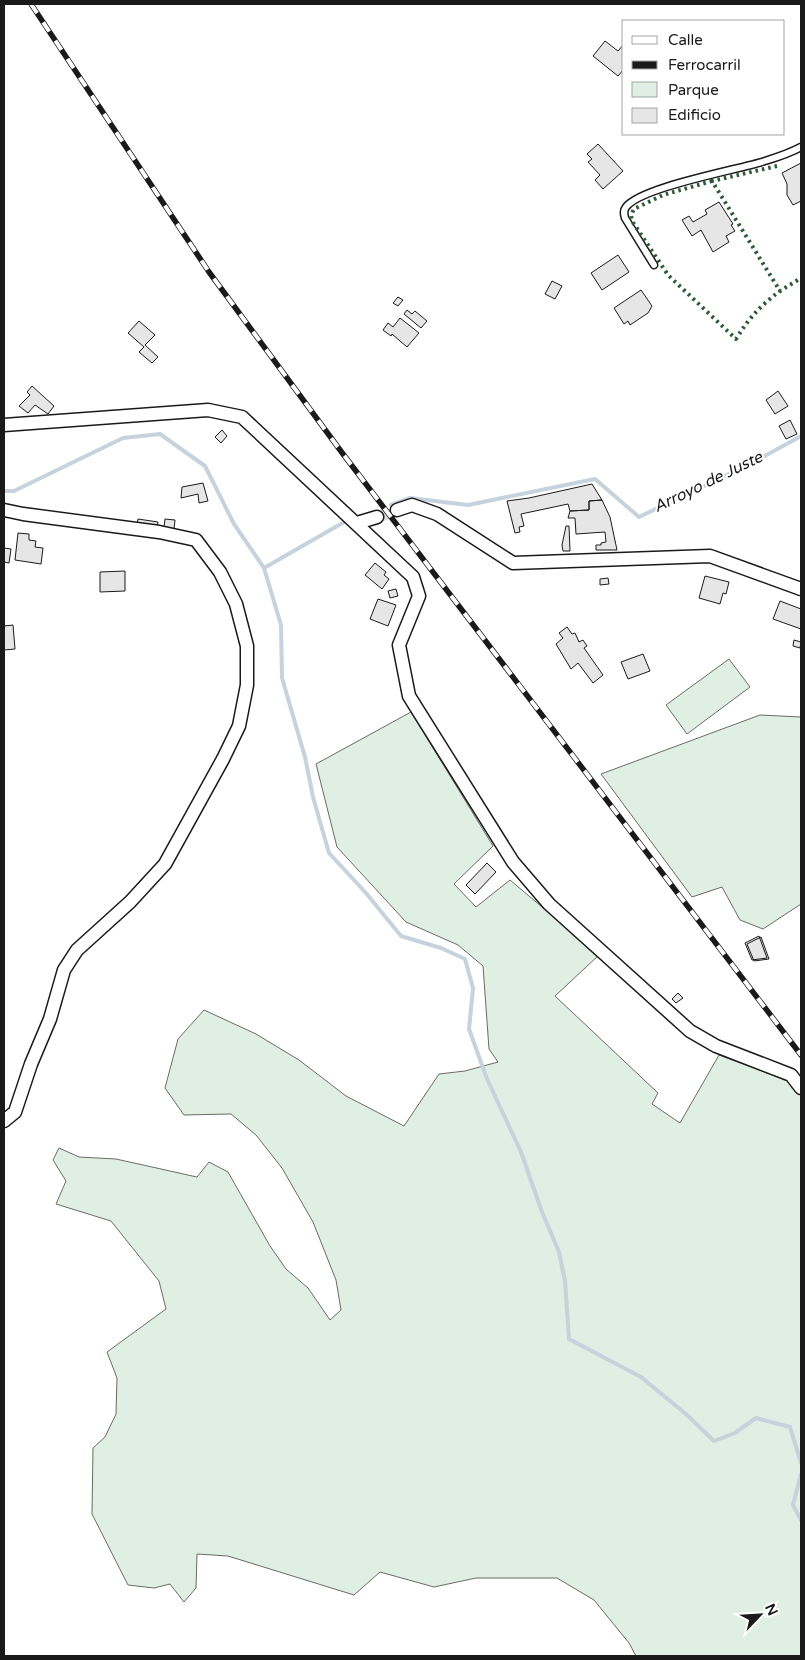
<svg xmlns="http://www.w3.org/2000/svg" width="805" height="1660" viewBox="0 0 805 1660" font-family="'Varela Round',sans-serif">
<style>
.green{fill:#e0efe3;stroke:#6a6a6a}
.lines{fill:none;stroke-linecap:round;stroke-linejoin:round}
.stream{stroke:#c6d2dc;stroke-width:4}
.building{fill:#e6e6e6;stroke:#1a1a1a}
.minor-tunnel{stroke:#ddd;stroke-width:12;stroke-dasharray:12 6;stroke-linecap:butt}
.service-casing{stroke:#1a1a1a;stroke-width:9}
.minor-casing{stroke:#1a1a1a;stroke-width:15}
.service{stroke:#fff;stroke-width:6}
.minor{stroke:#fff;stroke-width:12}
.rail-casing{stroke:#1a1a1a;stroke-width:5.5}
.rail{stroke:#fff;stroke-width:4;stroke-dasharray:11;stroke-linecap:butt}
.hedge{stroke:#2b5a34;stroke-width:4;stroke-dasharray:2.5 4;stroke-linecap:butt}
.labels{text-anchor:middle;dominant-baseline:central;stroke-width:4;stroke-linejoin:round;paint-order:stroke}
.water-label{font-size:16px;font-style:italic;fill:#1a1a1a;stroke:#fff}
</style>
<rect width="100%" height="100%" fill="#fff"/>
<path class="green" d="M 729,659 L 750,687 L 687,734 L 666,705 Z
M 411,712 L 493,846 L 454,884 L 476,907 L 510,880 L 599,955 L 555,996 L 658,1093 L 652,1104 L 680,1123 L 719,1055 L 791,1082 L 801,1096 L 801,1656 L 636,1656 L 629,1643 L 594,1600 L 557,1578 L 476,1578 L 434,1587 L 380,1572 L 354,1595 L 228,1556 L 197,1554 L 196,1588 L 184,1602 L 170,1584 L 154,1588 L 128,1585 L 92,1514 L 93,1448 L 105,1437 L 116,1414 L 117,1378 L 107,1352 L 166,1309 L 159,1281 L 111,1221 L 56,1204 L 66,1181 L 53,1160 L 59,1148 L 79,1157 L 116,1159 L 197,1177 L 209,1162 L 228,1172 L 270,1246 L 286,1269 L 308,1288 L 330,1320 L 341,1310 L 336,1280 L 313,1222 L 282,1168 L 256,1135 L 231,1114 L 184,1115 L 165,1088 L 178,1039 L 204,1010 L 256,1034 L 299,1060 L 346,1096 L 404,1126 L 439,1074 L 465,1071 L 498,1062 L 489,1049 L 483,966 L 458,945 L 406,922 L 337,847 L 316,764 Z
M 760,715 L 801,717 L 801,904 L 763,929 L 740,920 L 722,887 L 692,897 L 601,774 Z"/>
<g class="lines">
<path class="stream" d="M 4,491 L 14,491 L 123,438 L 160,434 L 205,466 L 234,524 L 264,568 L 281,625 L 282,678 L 305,757 L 313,797 L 329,853 L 366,893 L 401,936 L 441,948 L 465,959 L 473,988 L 469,1029 L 487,1079 L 521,1152 L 542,1212 L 559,1252 L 565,1281 L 569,1339 L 641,1377 L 687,1415 L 714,1441 L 735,1433 L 756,1418 L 790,1427 L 801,1463
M 391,505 L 410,498 L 468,505 L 595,479 L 639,517 L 750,464 L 801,436
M 264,568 L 346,521
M 801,1474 L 793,1505 L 801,1520"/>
</g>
<path class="building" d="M 605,41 L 618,51 L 624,44 L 624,69 L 618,76 L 593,56 Z
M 598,144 L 623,171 L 603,189 L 595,180 L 600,175 L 588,162 L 592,159 L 587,154 Z
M 801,163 L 801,201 L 793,205 L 787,195 L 787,184 L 782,173 Z
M 719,202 L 733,224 L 731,225 L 735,231 L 726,236 L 729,242 L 713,252 L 701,230 L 692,236 L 682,220 L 689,216 L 693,222 L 707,214 L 705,210 Z
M 618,255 L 629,272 L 602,290 L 591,273 Z
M 552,281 L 562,286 L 555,299 L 545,294 Z
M 641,290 L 652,306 L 648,313 L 630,325 L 628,321 L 624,324 L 614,308 Z
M 398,297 L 403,300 L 398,306 L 393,303 Z
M 407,310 L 412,314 L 415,311 L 427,321 L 421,328 L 404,314 Z
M 400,318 L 419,333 L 407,347 L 392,334 L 391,336 L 383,330 L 388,323 L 393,327 Z
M 139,321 L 155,335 L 145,345 L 158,357 L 152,363 L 139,352 L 144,347 L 128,333 Z
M 32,386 L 54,406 L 48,414 L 35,405 L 28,413 L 19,406 L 30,395 L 27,392 Z
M 778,391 L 788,406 L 775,414 L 766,400 Z
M 790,420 L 797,434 L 786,439 L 779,426 Z
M 222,430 L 227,436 L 221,443 L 215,437 Z
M 203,483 L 208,501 L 199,503 L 198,494 L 181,498 L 182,487 Z
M 592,484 L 602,500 L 589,501 L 589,510 L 570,511 L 568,504 L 521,514 L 524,526 L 519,527 L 520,532 L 515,533 L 507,501 L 529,498 Z
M 602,500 L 610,517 L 617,550 L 596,550 L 596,545 L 601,545 L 601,543 L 606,542 L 605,532 L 576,534 L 575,518 L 568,518 L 570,511 L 589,510 L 589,501 Z
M 138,519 L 158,522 L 157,527 L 137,524 Z
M 165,519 L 175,520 L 174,529 L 164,527 Z
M 566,526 L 569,526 L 570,551 L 563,551 L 562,545 Z
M 18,533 L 29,534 L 29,540 L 36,541 L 35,547 L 43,548 L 41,564 L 15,560 Z
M 4,548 L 11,549 L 9,563 L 4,562 Z
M 375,563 L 386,572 L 384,575 L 389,579 L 382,589 L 365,575 Z
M 125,571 L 125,591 L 100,592 L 100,572 Z
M 705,576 L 729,582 L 726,594 L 723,593 L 720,604 L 699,598 Z
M 608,578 L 609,584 L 600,585 L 600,579 Z
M 396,589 L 398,596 L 390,598 L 388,591 Z
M 378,599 L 396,605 L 388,626 L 370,619 Z
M 780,601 L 801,609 L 801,629 L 773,619 Z
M 13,625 L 15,649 L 4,650 L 4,626 Z
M 567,627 L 572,634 L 575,633 L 579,642 L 583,640 L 587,646 L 584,648 L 603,675 L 593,683 L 578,663 L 571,669 L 556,644 L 563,638 L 559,633 Z
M 794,640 L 801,642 L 800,648 L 793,646 Z
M 643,654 L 650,671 L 628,679 L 621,662 Z
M 487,863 L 496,872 L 475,894 L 466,885 Z
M 759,936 L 767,958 L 752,960 L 745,943 Z
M 761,937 L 769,959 L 754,961 L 747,944 Z
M 678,993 L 683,998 L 676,1003 L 672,999 Z"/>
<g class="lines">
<path class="minor-tunnel" d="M 377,517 L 397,510"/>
<g class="service-casing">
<path id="service" d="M 654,265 L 625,218 C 624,214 623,211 626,207 C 641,187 737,170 765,161 C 778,157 790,153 801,147"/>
</g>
<g class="minor-casing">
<path id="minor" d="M 4,425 L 208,410 L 242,417 L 413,577 L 419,596 L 399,645 L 409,696 L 513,862 L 549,904 L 690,1031 L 716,1046 L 791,1075 L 801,1088
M 4,510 L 23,514 L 159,532 L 196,540 L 220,572 L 236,604 L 247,646 L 247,685 L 239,726 L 223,759 L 165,864 L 130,902 L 77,950 L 64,970 L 50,1019 L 31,1064 L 15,1112 L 4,1121
M 397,510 L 412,505 L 437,514 L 513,563 L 710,556 L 801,589
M 357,523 L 377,517"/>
</g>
<use href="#service" class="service"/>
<use href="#minor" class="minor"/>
<g class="rail-casing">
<path id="rail" d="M 31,4 L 209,272 L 343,454 L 801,1055"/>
</g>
<use href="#rail" class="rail"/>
<path class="hedge" d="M 777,166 L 712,181 L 780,291 L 801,278
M 712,181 L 663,195 L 634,209 L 631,215 L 632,221 L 668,275 L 736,339 C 749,318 760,306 780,291"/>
</g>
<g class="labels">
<g class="water-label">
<text transform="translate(708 482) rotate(-26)">Arroyo de Juste</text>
</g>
</g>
<rect width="805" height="1660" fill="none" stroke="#1a1a1a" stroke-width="10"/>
<rect x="622" y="20" width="162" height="115" fill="#ffffff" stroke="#a3a3a3"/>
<rect x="632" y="36" width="25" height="8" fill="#ffffff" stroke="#a3a3a3"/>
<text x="668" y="45" font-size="15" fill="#1a1a1a">Calle</text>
<rect x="632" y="61" width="25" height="8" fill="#1a1a1a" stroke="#a3a3a3"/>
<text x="668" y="70" font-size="15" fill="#1a1a1a">Ferrocarril</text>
<rect x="632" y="82" width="25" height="15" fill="#e0efe3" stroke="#a3a3a3"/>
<text x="668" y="95" font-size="15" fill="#1a1a1a">Parque</text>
<rect x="632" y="108" width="25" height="15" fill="#e6e6e6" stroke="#a3a3a3"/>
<text x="668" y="120" font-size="15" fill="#1a1a1a">Edificio</text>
<g transform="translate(760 1615) rotate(65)" stroke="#ffffff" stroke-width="4" paint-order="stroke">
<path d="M0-4L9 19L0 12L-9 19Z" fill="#1a1a1a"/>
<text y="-8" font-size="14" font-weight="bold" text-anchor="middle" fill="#1a1a1a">N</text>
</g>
</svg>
